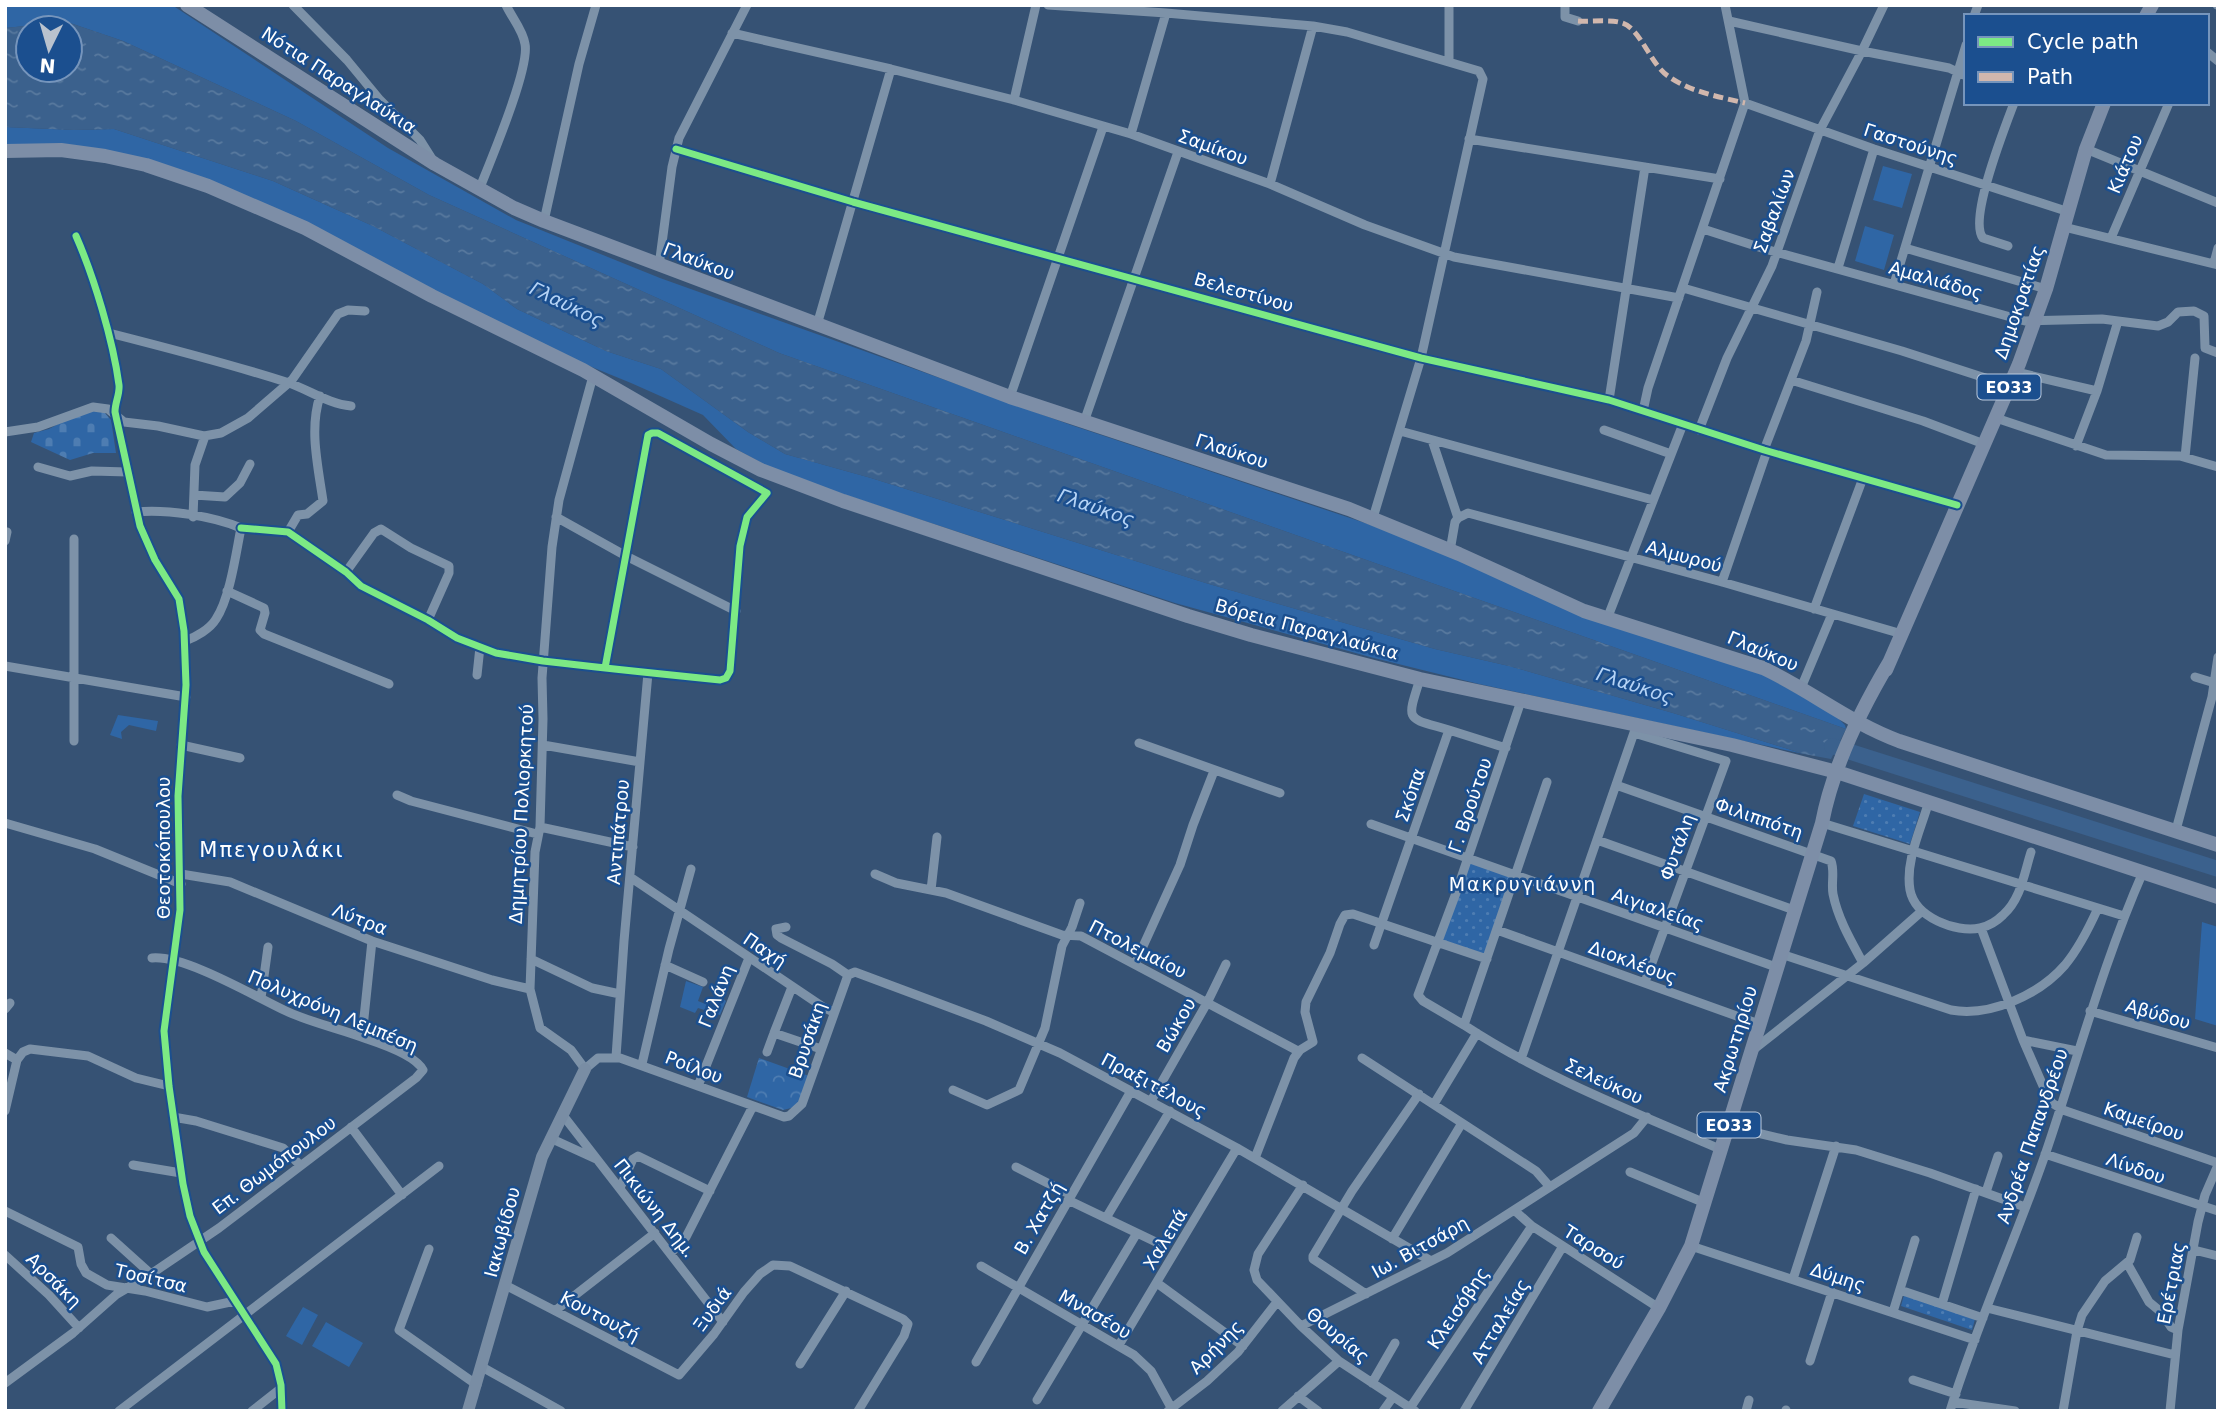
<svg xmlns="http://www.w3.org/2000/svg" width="2223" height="1416" viewBox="0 0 2223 1416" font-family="'DejaVu Sans',sans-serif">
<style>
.grass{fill:#2f66a5}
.forest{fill:url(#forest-crowns)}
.cemetery{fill:url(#cemetery-stones)}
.park{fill:url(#park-dots)}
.water{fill:url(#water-ripples);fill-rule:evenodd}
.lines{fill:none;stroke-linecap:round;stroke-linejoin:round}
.river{stroke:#3b618d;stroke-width:16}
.street{stroke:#7d92a8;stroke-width:9}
.secondary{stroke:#798da4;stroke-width:12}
.primary{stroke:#7d8ea7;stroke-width:14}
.quiet{stroke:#d1b7ad;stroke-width:5;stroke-dasharray:10 5;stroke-linecap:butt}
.cycleway-casing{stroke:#1b4f8f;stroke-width:11}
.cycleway{stroke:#7ce984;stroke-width:7}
.labels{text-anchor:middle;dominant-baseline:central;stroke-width:5;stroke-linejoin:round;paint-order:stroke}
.shield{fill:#1b4f8f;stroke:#bbcadd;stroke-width:2}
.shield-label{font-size:16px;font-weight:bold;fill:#fff}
.street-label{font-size:18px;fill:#fff;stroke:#1b4f8f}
.water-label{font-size:19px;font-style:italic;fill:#b5d3f5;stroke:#1b4f8f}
.neighbourhood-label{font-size:19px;letter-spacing:2px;fill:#fff;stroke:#1b4f8f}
.quarter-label{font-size:21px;letter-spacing:2px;fill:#fff;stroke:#1b4f8f}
</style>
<defs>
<pattern id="forest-crowns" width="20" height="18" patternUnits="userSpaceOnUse" patternTransform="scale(1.75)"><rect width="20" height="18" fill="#2f66a5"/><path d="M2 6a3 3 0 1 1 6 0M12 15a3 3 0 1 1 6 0" fill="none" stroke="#4e7db2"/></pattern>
<pattern id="cemetery-stones" width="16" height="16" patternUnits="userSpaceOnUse" patternTransform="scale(1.75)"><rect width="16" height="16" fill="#2f66a5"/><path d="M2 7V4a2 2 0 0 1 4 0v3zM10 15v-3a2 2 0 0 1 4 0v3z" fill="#4e7db2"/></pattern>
<pattern id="park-dots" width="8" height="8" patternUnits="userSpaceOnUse" patternTransform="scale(1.75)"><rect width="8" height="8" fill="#2f66a5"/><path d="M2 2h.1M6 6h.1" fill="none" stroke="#4e7db2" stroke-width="1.8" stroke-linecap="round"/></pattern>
<pattern id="water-ripples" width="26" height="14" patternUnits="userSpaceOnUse" patternTransform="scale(1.75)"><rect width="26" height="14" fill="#3b618d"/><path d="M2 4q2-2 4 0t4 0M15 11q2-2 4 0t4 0" fill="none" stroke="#58799e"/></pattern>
</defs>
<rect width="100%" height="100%" fill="#365274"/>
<path class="grass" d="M 5,5 L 172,5 L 388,148 L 516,220 L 660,278 L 1071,425 L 1368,524 L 1764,675 L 1835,715 L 1845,725 L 1846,729 L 779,353 L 429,195 L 296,121 L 123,41 L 67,22 L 5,28 Z
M 5,127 L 74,130 L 114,129 L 273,181 L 373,226 L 483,284 L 517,309 L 606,351 L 661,369 L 748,432 L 785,454 L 871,478 L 1209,584 L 1435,649 L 1509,666 L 1673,713 L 1804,754 L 1479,684 L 1370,657 L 1175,603 L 806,482 L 769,467 L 736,449 L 703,415 L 631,383 L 560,354 L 437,293 L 328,234 L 126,159 L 5,148 Z
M 1883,166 L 1912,174 L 1902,208 L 1873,200 Z
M 1865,226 L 1894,235 L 1884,270 L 1855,261 Z
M 118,715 L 158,721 L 156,731 L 129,725 L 121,732 L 122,739 L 110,735 Z
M 2202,922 L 2218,927 L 2218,1026 L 2195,1019 Z
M 686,981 L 703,987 L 698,1001 L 718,1009 L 723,999 L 726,1001 L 720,1015 L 698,1008 L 695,1013 L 680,1007 Z
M 303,1307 L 318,1315 L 302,1345 L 286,1336 Z
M 326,1322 L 363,1343 L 349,1367 L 312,1346 Z"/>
<path class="forest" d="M 759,1058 L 809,1076 L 799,1102 L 795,1107 L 783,1110 L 747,1097 Z"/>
<path class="cemetery" d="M 92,411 L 104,412 L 111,420 L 116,453 L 93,453 L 70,460 L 31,442 L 34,433 L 49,429 L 71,417 Z"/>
<path class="park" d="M 1864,794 L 1920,812 L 1910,844 L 1853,826 Z
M 1468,859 L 1516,875 L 1487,959 L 1438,942 Z
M 1904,1295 L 1975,1319 L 1972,1330 L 1901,1306 Z"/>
<path class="water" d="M 67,22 L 123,41 L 296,121 L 429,195 L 779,353 L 1846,729 L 1831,759 L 1804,754 L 1673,713 L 1509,666 L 1435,649 L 1209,584 L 871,478 L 785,454 L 748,432 L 661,369 L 606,351 L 517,309 L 483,284 L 373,226 L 273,181 L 114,129 L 74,130 L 5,127 L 5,28 ZM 28,28 L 70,28 L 70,70 L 28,70 Z"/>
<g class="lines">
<path class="river" d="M 1832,746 L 2218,869"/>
<path class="street" d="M 293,5 L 347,60 L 380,100 L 420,140 L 432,159
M 1048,5 L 1166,13 L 1313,26 L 1347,32 L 1479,71 L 1483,79 L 1421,358 L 1373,518
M 1449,5 L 1449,62
M 1565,5 L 1565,17 L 1578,21
M 2217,5 L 2218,5
M 1974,16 L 1978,5
M 1729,21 L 1862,51 L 1949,68 L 1966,76
M 732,33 L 891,69 L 1014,100 L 1131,134 L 1270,184 L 1365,225 L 1454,257 L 1679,298
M 2207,52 L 2218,61
M 1014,100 L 1036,5
M 1745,103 L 1874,149 L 2069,212
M 1131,134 L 1166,13
M 1469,139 L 1720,179
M 676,149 L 853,202 L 1421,358 L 1609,400 L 1764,450 L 1957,505
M 2086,149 L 2218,203
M 1270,184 L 1313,26
M 479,190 C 490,162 530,68 525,44 C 523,30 512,18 506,5
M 544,221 L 579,64 L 596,5
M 2064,227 L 2218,265
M 1703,229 L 1765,249 L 2025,321 L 2102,319 L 2158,326 L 2168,322 L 2178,312 L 2194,311 L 2204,316 L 2205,348 L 2218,353
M 76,236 C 94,277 113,340 119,385 C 120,394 115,402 115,412 L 140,526 L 155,560 L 179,599 L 184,631 L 186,685 L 178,796 L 180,910 L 164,1031 L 169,1086 L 183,1184 L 190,1216 L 204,1252 L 276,1364 L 281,1385 L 282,1411
M 2111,238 L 2169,103
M 2008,246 L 1983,238 C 1968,220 2005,127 2014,103
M 1905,248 L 2046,289
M 2214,263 L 2218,248
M 659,266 L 672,167 L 679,138 L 747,5
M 1838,268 L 1874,149
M 1894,284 L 1966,45
M 1683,288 L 1902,351 L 2010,386
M 817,325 L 891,69
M 109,333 C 168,348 227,363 286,382 C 308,389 328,404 351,406
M 2016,372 L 2097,391
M 593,376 L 559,500 L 552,547 L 542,678 L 543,719 L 540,827 L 535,852 L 530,989 L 540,1028 L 571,1050 L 585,1069 L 598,1058 L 620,1058 L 784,1117 L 789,1116 L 802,1104 L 848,975
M 1791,380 L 1923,421 L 1984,444
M 1010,397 L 1103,127
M 1609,400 L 1645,167
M 1643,411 L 1648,388 L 1745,103 L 1725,5
M 1996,418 L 2106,455 L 2180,456 L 2218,467
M 1084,422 L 1178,152
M 1604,430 L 1671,454
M 1699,430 L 1727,358 L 1772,266 L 1820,130 L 1862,51 L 1884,5
M 1400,431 L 1653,500
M 5,432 L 38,427 L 93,407 L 108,409 L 124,422 L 158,426 L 204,436 L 221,433 L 248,418 L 292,380 L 338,314 L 348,310 L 365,311
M 1432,440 L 1458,518 L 1455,522 L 1450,551
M 2076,446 L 2097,391 L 2118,321
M 1764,450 L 1806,341 L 1817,292
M 2185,457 L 2195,358
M 38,467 L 70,476 L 92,471 L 128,472
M 194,495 L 225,497 L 240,483 L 250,464
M 136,512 C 166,509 213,516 241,528 C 236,553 230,598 216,619 C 210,629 196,637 185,641
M 193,517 L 195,465 L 205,436
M 556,517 L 626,556 L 736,611
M 1458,518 L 1468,513 L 1722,582 L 1902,634
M 241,528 L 288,532 L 346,572 L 361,586 L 428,620 L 457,638 L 496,653 L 537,660 L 543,661 C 602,668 661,674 720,680 L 726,678 L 730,671 L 740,546 L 747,517 L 767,493 L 658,433 L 652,433 L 648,435 L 605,668
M 288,532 L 298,515 L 307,514 L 323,501 C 318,466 309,429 320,396
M 74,539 L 74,741
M 5,541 L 7,532
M 346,572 L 374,533 L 381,529 L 411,548 L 449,566 L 449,573 L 428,620
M 1722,582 L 1767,451
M 227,591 L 264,608 L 265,613 L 260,630 L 264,634 L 389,684
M 1814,609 L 1863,478
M 1607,619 L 1683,424
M 5,666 L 186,697
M 477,675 L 480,647
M 2195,677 L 2218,684
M 1801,688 L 1832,614
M 1449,730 L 1506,748
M 1634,733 L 1726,761 L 1645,982
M 1139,743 L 1280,793
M 181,745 L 240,758
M 543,745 L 640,762
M 1547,782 L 1464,1025 C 1543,1077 1634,1112 1722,1150
M 1616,785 L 1831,861 C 1835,871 1831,883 1833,894 C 1838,919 1851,941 1863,963
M 397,795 L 411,801 L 537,834
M 1929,801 C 1921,829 1905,861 1910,890 C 1915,917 1955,933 1980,928 C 1989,926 1997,921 2003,915 C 2021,899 2024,874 2031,852
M 5,823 L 95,849 L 181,884
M 1822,823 L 2124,916
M 1371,824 L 1776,967
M 540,827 L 633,847
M 2176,830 L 2212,697 L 2218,657
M 1597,840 L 1794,910
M 181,874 L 230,882 L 372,941 L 492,980 L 530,989
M 875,874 L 896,883 L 946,893 L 1062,935 L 1081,936 L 1298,1051
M 630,877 L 823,1007 L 833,1012
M 931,890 L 937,837
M 786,927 L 776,929 L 777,935 L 781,938 L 832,964 L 848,975
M 1981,928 L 2023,1040 L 2047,1095 L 2052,1103 L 2063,1110 L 2218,1163
M 1497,930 L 1759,1024
M 1374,945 L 1449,730 C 1406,717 1406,723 1420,679
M 1781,954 L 1951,1010 C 1990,1017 2039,995 2065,965 C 2079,948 2089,928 2098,908
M 531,959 L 592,988 L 620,994
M 1135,964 L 1180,865 L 1193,825 L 1214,771
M 665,965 L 703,982
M 848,975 L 855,972 L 986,1021 L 1060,1053 L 1237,1148 L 1431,1261
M 792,987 L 774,1033 L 821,1049
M 261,998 L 268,947
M 5,1009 L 10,1003
M 2090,1011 L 2218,1048
M 1464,1025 L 1423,1001 L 1418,995 L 1456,893 L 1521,701
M 362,1037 L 372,941
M 2023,1040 L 2077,1051
M 1753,1050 L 1863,963 L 1922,911
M 767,1052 L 774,1033
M 5,1053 L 17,1060
M 616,1057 L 624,941 L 648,673
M 1362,1058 L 1536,1171 L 1550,1187
M 1521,1059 L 1637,724
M 642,1064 L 669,949 L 691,869
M 698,1086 L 749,958
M 953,1090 L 987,1105 L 1019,1090 L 1045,1028 L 1062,946 L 1072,927 L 1080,903
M 1151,1101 L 1207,1003 L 1226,964
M 1434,1104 L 1477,1033
M 5,1111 L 17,1060 L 23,1052 L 30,1049 L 88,1056 L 136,1078 L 169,1086
M 562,1114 L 723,1322
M 173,1117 L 196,1121 L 283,1148 L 300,1165
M 1728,1126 L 1787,1140 L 1856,1150 L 1930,1173 L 2025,1207
M 351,1127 L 402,1195
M 550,1138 L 596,1159
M 2045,1154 L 2218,1211
M 1255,1158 L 1294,1058 L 1300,1050 L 1313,1042 L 1305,1012 L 1306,1002 L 1330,953 L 1340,924 L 1345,915 L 1353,914 L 1487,959
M 133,1165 L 181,1173
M 1016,1167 L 1071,1195
M 1630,1172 L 1705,1203
M 1303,1185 L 1258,1254 L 1254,1270 L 1257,1280 L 1301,1326 L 1339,1361 L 1415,1411
M 620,1188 L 633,1159 L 638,1156 L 710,1191
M 1986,1192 L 1998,1156
M 1068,1200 L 1160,1244
M 1514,1210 L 1532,1226 L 1659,1308
M 5,1211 L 78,1247 L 81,1264 L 86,1273 L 107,1285 L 145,1291 L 207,1307 L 235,1301
M 1106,1218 L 1170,1111
M 111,1238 L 151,1274
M 1392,1239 L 1462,1123
M 1691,1246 L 1975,1340
M 429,1249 L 399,1330 L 477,1385
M 2194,1250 L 2218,1256
M 671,1253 L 686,1237 L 753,1106
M 5,1255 L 49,1295 L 79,1328
M 2127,1263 L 2149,1302 L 2161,1312 L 2171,1327 L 2178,1330
M 981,1266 L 1134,1355 L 1151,1371 L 1173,1411
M 1793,1279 L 1836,1146
M 1157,1283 L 1243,1346
M 505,1285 L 679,1375 L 714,1334 L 744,1292 L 760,1274 L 773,1265 L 790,1266 L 903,1319 L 908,1324 L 904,1336 L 858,1411
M 1900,1290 L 1983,1318
M 1366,1294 L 1313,1259 L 1313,1256 L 1352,1191 L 1419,1094
M 1942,1304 L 1976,1189
M 1987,1308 L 2175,1355
M 556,1310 L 655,1233
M 1893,1312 L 1915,1240
M 1301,1326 L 1447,1253 L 1634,1133 L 1647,1117
M 1119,1345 L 1237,1148
M 1810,1361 L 1832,1292
M 976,1362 L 1131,1091
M 800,1364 L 846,1291
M 482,1367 L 561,1411
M 1913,1380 L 1956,1394
M 5,1383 L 73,1333 L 117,1294 L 151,1274 L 219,1228 L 416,1078 L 423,1070 C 416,1056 382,1044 367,1039 C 341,1029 312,1023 286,1011 C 254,996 185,955 152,958
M 1372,1383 L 1395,1343
M 1298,1396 L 1318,1411
M 1037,1400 L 1137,1233
M 1953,1402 L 2015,1411
M 1410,1408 L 1532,1226
M 119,1411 L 439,1166
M 252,1411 L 280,1389
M 1168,1411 L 1207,1381 L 1238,1352 L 1277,1302
M 1282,1411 L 1339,1361
M 1383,1411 L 1393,1397
M 1464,1411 L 1563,1246
M 1746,1411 L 1749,1400
M 1786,1411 L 1786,1410
M 1950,1411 C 1977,1323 2016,1239 2046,1152 C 2078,1058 2103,963 2143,872
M 2063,1411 L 2077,1331 L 2082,1315 L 2105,1281 L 2130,1260 L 2137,1237
M 2170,1411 L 2178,1330 L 2198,1222 L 2205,1195 L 2218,1165"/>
<path class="secondary" d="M 468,1411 L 542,1157 L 585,1069"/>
<path class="primary" d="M 187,5 L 435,164 L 514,208 L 544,221 L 1010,397 L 1349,509 L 1459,554 L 1584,611 L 1763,668 C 1810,690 1850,723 1899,741 L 2218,845
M 2146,16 L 2152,5
M 5,151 L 61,150 L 105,156 L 146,165 L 208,186 L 305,228 L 432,296 L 583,370 L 711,444 L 761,470 L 843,501 L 1188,616 L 1251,635 L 1420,679 L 1732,745 L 1837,772 L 2218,897
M 1886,670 L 2019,364 L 2046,289 L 2086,149 L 2104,103
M 1599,1411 L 1659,1308 L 1691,1246 L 1822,823 C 1833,766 1860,711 1890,661"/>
<path class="quiet" d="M 1578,21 C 1590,22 1611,19 1622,23 C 1640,28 1651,65 1668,76 C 1690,92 1720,97 1745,103"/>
<g class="cycleway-casing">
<path id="cycleway" d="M 676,149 L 853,202 L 1421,358 L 1609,400 L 1764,450 L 1957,505
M 76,236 C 94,277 113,340 119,385 C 120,394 115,402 115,412 L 140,526 L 155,560 L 179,599 L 184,631 L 186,685 L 178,796 L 180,910 L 164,1031 L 169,1086 L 183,1184 L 190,1216 L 204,1252 L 276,1364 L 281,1385 L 282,1411
M 241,528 L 288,532 L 346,572 L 361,586 L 428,620 L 457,638 L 496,653 L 537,660 L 543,661 C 602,668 661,674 720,680 L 726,678 L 730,671 L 740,546 L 747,517 L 767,493 L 658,433 L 652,433 L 648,435 L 605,668"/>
</g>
<use href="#cycleway" class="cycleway"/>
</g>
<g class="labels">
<g class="shield">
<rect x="1977.5" y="374.5" width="63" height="25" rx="5"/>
<rect x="1697.5" y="1112.5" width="63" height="25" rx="5"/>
</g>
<g class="shield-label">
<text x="2009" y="387">ΕΟ33</text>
<text x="1729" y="1125">ΕΟ33</text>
</g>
<g class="street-label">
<text transform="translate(339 80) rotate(33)">Νότια Παραγλαύκια</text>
<text transform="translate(1911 144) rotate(18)">Γαστούνης</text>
<text transform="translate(1213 147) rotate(20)">Σαμίκου</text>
<text transform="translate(2125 164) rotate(-67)">Κιάτου</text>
<text transform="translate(1774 211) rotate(-70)">Σαβαλίων</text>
<text transform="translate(699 261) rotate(21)">Γλαύκου</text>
<text transform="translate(1936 280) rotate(16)">Αμαλιάδος</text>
<text transform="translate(1244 292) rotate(16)">Βελεστίνου</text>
<text transform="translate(2019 302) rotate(-71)">Δημοκρατίας</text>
<text transform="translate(1232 451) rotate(18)">Γλαύκου</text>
<text transform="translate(1684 556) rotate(15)">Αλμυρού</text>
<text transform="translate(1307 629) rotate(15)">Βόρεια Παραγλαύκια</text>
<text transform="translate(1763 651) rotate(23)">Γλαύκου</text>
<text transform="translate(1410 795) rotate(-71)">Σκόπα</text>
<text transform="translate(1470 805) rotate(-71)">Γ. Βρούτου</text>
<text transform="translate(521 814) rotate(-87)">Δημητρίου Πολιορκητού</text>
<text transform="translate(1759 818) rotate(19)">Φιλιππότη</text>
<text transform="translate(618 832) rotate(-85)">Αντιπάτρου</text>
<text transform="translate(1677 847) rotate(-70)">Φυτάλη</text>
<text transform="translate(163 848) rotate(-90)">Θεοτοκόπουλου</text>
<text transform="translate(1658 909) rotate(19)">Αιγιαλείας</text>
<text transform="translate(360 919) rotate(21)">Λύτρα</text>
<text transform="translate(1138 949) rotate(27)">Πτολεμαίου</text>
<text transform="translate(765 950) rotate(34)">Παχή</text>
<text transform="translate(1633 962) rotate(20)">Διοκλέους</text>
<text transform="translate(716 996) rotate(-68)">Γαλάνη</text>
<text transform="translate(333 1011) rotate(23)">Πολυχρόνη Λεμπέση</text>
<text transform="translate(2158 1014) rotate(16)">Αβύδου</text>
<text transform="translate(1176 1025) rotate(-60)">Βώκου</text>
<text transform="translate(1735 1039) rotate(-73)">Ακρωτηρίου</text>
<text transform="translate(807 1040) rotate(-71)">Βρυσάκη</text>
<text transform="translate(694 1067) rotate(21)">Ροίλου</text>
<text transform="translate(1604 1081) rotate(25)">Σελεύκου</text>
<text transform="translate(1154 1085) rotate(28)">Πραξιτέλους</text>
<text transform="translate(2144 1121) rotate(19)">Καμείρου</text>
<text transform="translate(2032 1136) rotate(-71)">Ανδρέα Παπανδρέου</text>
<text transform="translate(274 1165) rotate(-37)">Επ. Θωμόπουλου</text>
<text transform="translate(2136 1168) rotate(19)">Λίνδου</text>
<text transform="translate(655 1208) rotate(52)">Πικιώνη Δημ.</text>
<text transform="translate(1039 1218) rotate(-60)">Β. Χατζή</text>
<text transform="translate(502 1232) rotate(-75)">Ιακωβίδου</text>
<text transform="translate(1165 1239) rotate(-59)">Χαλεπά</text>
<text transform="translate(1420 1247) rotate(-29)">Ιω. Βιτσάρη</text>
<text transform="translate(1594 1247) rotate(32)">Ταρσού</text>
<text transform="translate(1838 1277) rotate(18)">Δύμης</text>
<text transform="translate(151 1278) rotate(13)">Τοσίτσα</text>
<text transform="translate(54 1280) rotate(45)">Αρσάκη</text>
<text transform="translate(2171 1283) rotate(-79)">Ερέτριας</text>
<text transform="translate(1458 1308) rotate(-56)">Κλεισόβης</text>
<text transform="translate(712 1309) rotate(-54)">Ξυδιά</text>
<text transform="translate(1095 1314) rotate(30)">Μνασέου</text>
<text transform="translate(600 1316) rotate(28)">Κουτουζή</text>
<text transform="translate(1500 1321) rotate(-59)">Ατταλείας</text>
<text transform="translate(1338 1335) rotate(40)">Θουρίας</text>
<text transform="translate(1216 1347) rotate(-45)">Αρήνης</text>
</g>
<g class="water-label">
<text transform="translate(567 304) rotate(26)">Γλαύκος</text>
<text transform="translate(1096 507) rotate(19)">Γλαύκος</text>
<text transform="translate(1635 685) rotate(18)">Γλαύκος</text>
</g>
<g class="neighbourhood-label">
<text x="1523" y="884">Μακρυγιάννη</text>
</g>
<g class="quarter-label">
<text x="272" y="850">Μπεγουλάκι</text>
</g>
</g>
<rect width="2223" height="1416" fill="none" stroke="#ffffff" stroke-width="14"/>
<rect x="1964" y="14" width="245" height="91" fill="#1b4f8f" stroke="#7695bc" stroke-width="2"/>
<rect x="1978" y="37" width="35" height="10" fill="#7ce984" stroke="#7695bc" stroke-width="2"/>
<text x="2027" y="49" font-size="21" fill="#ffffff">Cycle path</text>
<rect x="1978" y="72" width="35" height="10" fill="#d1b7ad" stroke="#7695bc" stroke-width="2"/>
<text x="2027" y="84" font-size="21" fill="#ffffff">Path</text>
<g transform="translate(49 49) rotate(185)"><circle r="33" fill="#1b4f8f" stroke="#7695bc" stroke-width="2"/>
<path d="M0-5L12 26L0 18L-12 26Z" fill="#b9c2ce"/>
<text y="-10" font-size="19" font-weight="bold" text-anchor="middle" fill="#ffffff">N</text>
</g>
</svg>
